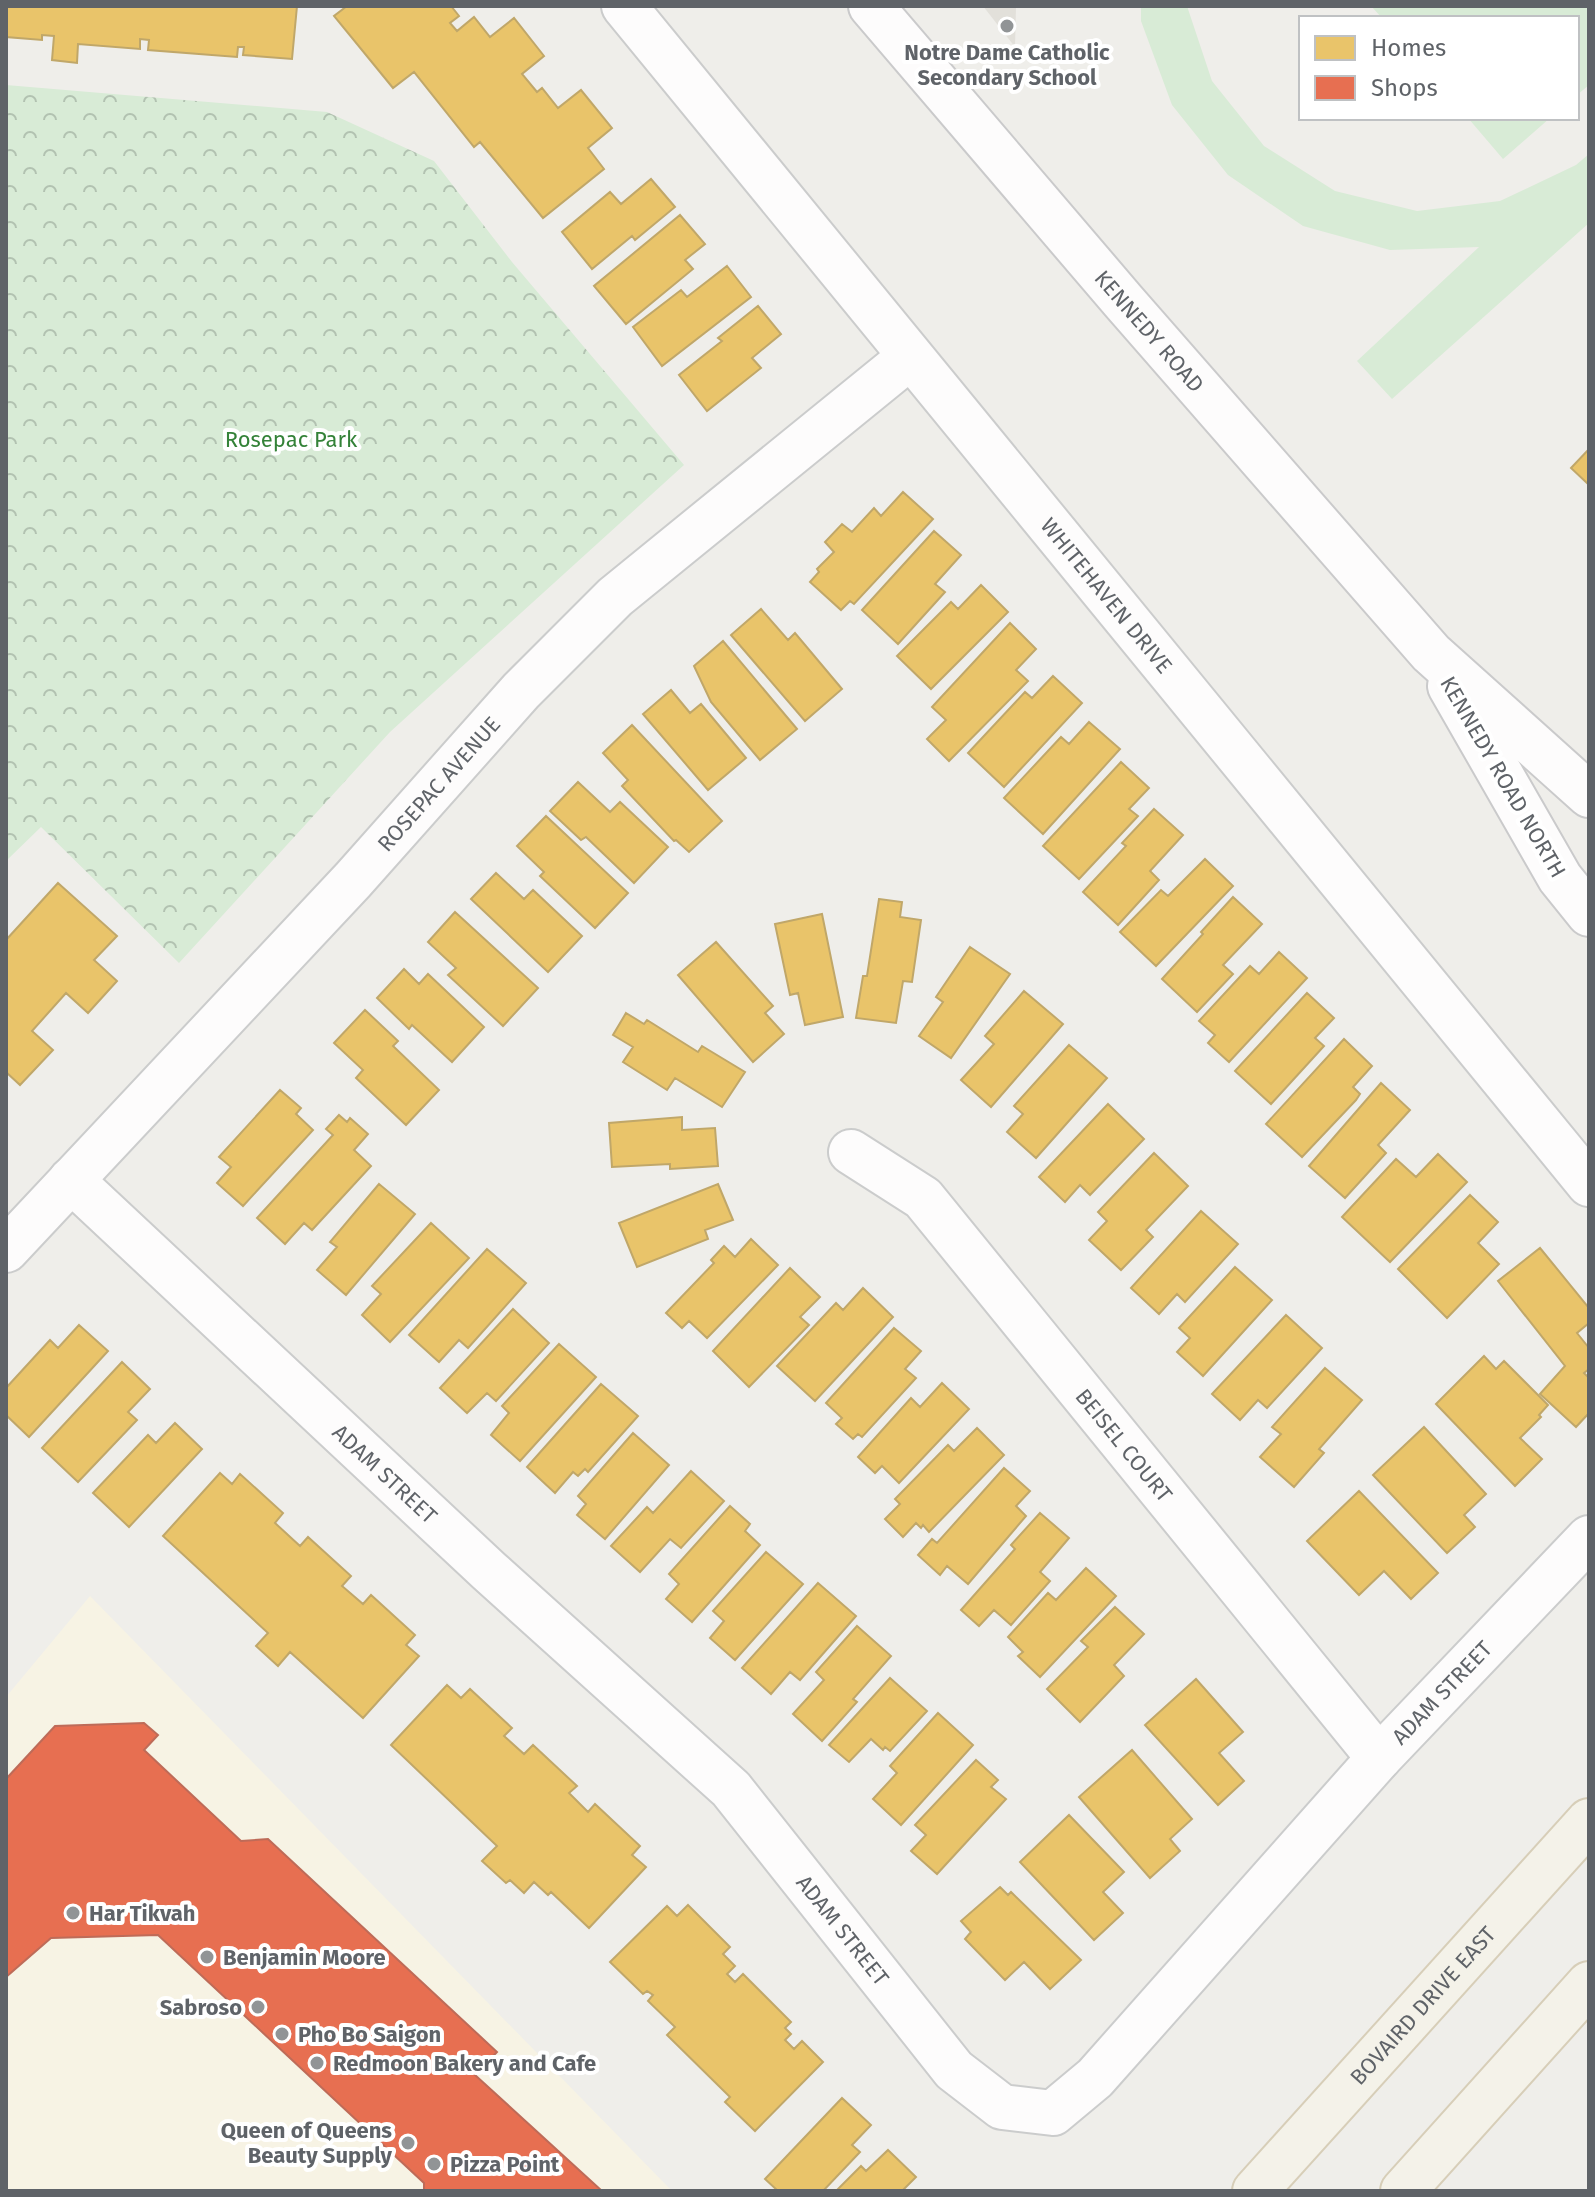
<svg xmlns="http://www.w3.org/2000/svg" width="1595" height="2197" viewBox="0 0 1595 2197" font-family="'Fira Sans',sans-serif">
<style>
.commercial{fill:#f7f3e4}
.education{fill:#e2e0da}
.forest{fill:url(#forest-crowns)}
.garden{fill:#d8ebd6}
.homes{fill:#e9c46a;stroke:#c0a769;stroke-width:2}
.shops{fill:#e76f51;stroke:#be6b58;stroke-width:2}
.lines{fill:none;stroke-linecap:round;stroke-linejoin:round}
.street-casing{stroke:#cbcccc;stroke-width:48}
.secondary-casing{stroke:#cacacb;stroke-width:48}
.primary-casing{stroke:#d7ceb8;stroke-width:48}
.street{stroke:#fdfcfc;stroke-width:44}
.secondary{stroke:#fdfcfc;stroke-width:44}
.primary{stroke:#f4f2e9;stroke-width:44}
.poi-dot{fill:#919496;stroke:#fff;stroke-width:3}
.labels{text-anchor:middle;dominant-baseline:central;stroke-width:8;stroke-linejoin:round;paint-order:stroke}
.poi-label{font-size:22px;font-weight:bold;fill:#5f6368;stroke:#fff;text-anchor:start}
.street-label{font-size:22px;fill:#5f6368;stroke:#fff}
.park-label{font-size:22px;fill:#348238;stroke:#fff}
</style>
<defs>
<pattern id="forest-crowns" width="20" height="18" patternUnits="userSpaceOnUse" patternTransform="scale(2)"><rect width="20" height="18" fill="#d8ebd6"/><path d="M2 6a3 3 0 1 1 6 0M12 15a3 3 0 1 1 6 0" fill="none" stroke="#b2c2b1"/></pattern>
</defs>
<rect width="100%" height="100%" fill="#efeeea"/>
<path class="commercial" d="M 90,1596 L 672,2191 L 6,2191 L 6,1697 Z"/>
<path class="education" d="M 983,6 L 1016,6 L 1015,47 Z"/>
<path class="forest" d="M 6,85 L 327,112 L 434,161 L 512,262 L 684,465 L 390,732 L 179,963 L 41,827 L 6,861 Z"/>
<path class="garden" d="M 1141,6 L 1187,6 L 1212,81 L 1264,146 L 1335,191 L 1417,211 L 1500,201 L 1576,165 L 1589,154 L 1589,223 L 1392,399 L 1357,361 L 1479,247 L 1390,250 L 1303,226 L 1228,175 L 1172,105 L 1141,21 Z
M 1371,6 L 1589,6 L 1589,85 L 1577,95 L 1577,18 L 1382,18 Z
M 1468,118 L 1550,118 L 1503,159 Z"/>
<path class="homes" d="M 6,6 L 297,6 L 292,59 L 243,55 L 244,47 L 238,47 L 237,57 L 148,50 L 149,40 L 140,39 L 140,49 L 78,44 L 77,63 L 52,60 L 54,36 L 42,35 L 42,40 L 6,37 Z
M 347,6 L 451,6 L 459,16 L 450,23 L 457,31 L 474,17 L 490,37 L 514,18 L 544,56 L 522,74 L 537,92 L 542,88 L 558,108 L 581,90 L 612,128 L 588,148 L 604,169 L 543,218 L 480,142 L 474,147 L 414,72 L 393,88 L 334,16 Z
M 651,179 L 675,207 L 635,240 L 632,236 L 592,269 L 562,232 L 610,192 L 621,204 Z
M 680,215 L 705,244 L 685,260 L 693,269 L 626,324 L 594,286 Z
M 727,266 L 751,297 L 662,366 L 633,327 L 681,290 L 687,297 Z
M 758,306 L 781,334 L 752,358 L 761,368 L 707,411 L 679,375 L 722,341 L 718,338 Z
M 1589,449 L 1589,485 L 1571,468 Z
M 903,492 L 933,519 L 854,604 L 850,601 L 841,610 L 810,582 L 819,572 L 817,569 L 834,552 L 825,542 L 842,524 L 852,532 L 874,508 L 881,516 Z
M 934,531 L 961,555 L 935,584 L 945,592 L 898,644 L 862,610 Z
M 981,585 L 1008,612 L 931,689 L 897,656 L 951,602 L 958,609 Z
M 761,609 L 788,640 L 795,633 L 842,689 L 805,721 L 731,635 Z
M 1010,623 L 1036,649 L 1016,670 L 1028,681 L 949,761 L 927,739 L 946,720 L 932,707 Z
M 723,641 L 797,729 L 760,760 L 711,702 L 694,666 Z
M 1053,676 L 1082,703 L 1004,787 L 968,753 L 1025,692 L 1032,698 Z
M 671,690 L 690,713 L 701,704 L 746,758 L 708,790 L 643,714 Z
M 1089,722 L 1120,749 L 1043,834 L 1004,798 L 1061,737 L 1069,744 Z
M 632,725 L 722,821 L 689,852 L 676,840 L 674,841 L 622,786 L 628,780 L 603,753 Z
M 1121,762 L 1149,788 L 1129,809 L 1138,816 L 1079,879 L 1043,846 Z
M 578,782 L 610,812 L 620,802 L 668,847 L 634,883 L 586,837 L 581,840 L 550,811 Z
M 1154,809 L 1183,835 L 1150,871 L 1159,880 L 1118,925 L 1083,892 L 1126,846 L 1122,843 Z
M 546,816 L 628,893 L 595,928 L 540,876 L 544,872 L 517,846 Z
M 1205,859 L 1233,886 L 1156,966 L 1120,932 L 1161,890 L 1168,896 Z
M 496,873 L 524,899 L 533,890 L 582,936 L 548,972 L 471,899 Z
M 58,883 L 117,936 L 94,960 L 117,981 L 88,1013 L 66,993 L 32,1031 L 53,1050 L 20,1085 L 6,1072 L 6,940 Z
M 1233,897 L 1262,924 L 1223,965 L 1233,974 L 1197,1012 L 1162,979 L 1203,934 L 1201,932 Z
M 879,899 L 902,902 L 900,917 L 921,920 L 912,982 L 903,981 L 896,1023 L 856,1018 L 863,976 L 867,976 Z
M 455,912 L 538,988 L 503,1026 L 448,975 L 456,968 L 428,942 Z
M 822,914 L 843,1017 L 805,1025 L 798,993 L 790,995 L 775,924 Z
M 716,942 L 773,1006 L 765,1013 L 784,1034 L 753,1062 L 678,975 Z
M 970,947 L 1010,974 L 951,1058 L 919,1036 L 943,1002 L 936,997 Z
M 1279,952 L 1307,978 L 1229,1062 L 1208,1043 L 1215,1035 L 1199,1021 L 1250,966 L 1259,974 Z
M 404,969 L 419,984 L 428,974 L 484,1027 L 452,1062 L 412,1025 L 409,1029 L 377,998 Z
M 1024,991 L 1063,1024 L 991,1107 L 961,1080 L 994,1044 L 985,1036 Z
M 1307,993 L 1334,1018 L 1315,1038 L 1324,1046 L 1271,1104 L 1235,1071 Z
M 365,1010 L 398,1041 L 393,1046 L 439,1090 L 406,1125 L 356,1078 L 363,1070 L 334,1043 Z
M 626,1013 L 644,1024 L 647,1020 L 698,1052 L 702,1046 L 745,1072 L 722,1107 L 675,1078 L 667,1090 L 623,1062 L 633,1047 L 613,1035 Z
M 1344,1039 L 1372,1066 L 1353,1087 L 1360,1094 L 1356,1100 L 1302,1157 L 1266,1124 Z
M 1069,1045 L 1107,1078 L 1036,1158 L 1007,1132 L 1023,1114 L 1014,1106 Z
M 1381,1083 L 1410,1110 L 1378,1145 L 1386,1153 L 1345,1198 L 1309,1166 Z
M 280,1090 L 301,1108 L 296,1114 L 313,1130 L 243,1206 L 217,1183 L 231,1167 L 219,1157 Z
M 1108,1104 L 1144,1139 L 1090,1195 L 1080,1185 L 1065,1202 L 1039,1177 Z
M 339,1115 L 347,1122 L 350,1118 L 368,1134 L 354,1150 L 371,1166 L 312,1230 L 304,1223 L 285,1244 L 257,1218 L 333,1135 L 326,1129 Z
M 682,1117 L 682,1130 L 715,1128 L 718,1166 L 670,1169 L 670,1164 L 612,1167 L 609,1123 Z
M 1154,1153 L 1188,1186 L 1146,1230 L 1153,1237 L 1121,1270 L 1089,1240 L 1107,1221 L 1098,1212 Z
M 1438,1154 L 1467,1182 L 1390,1262 L 1342,1217 L 1396,1159 L 1416,1177 Z
M 379,1184 L 415,1214 L 346,1295 L 317,1270 L 337,1247 L 330,1242 Z
M 718,1184 L 733,1220 L 705,1230 L 708,1239 L 637,1267 L 619,1223 Z
M 1470,1195 L 1498,1222 L 1478,1243 L 1499,1264 L 1447,1318 L 1398,1269 Z
M 1201,1211 L 1238,1244 L 1185,1302 L 1177,1294 L 1159,1314 L 1131,1288 Z
M 431,1223 L 469,1258 L 390,1342 L 362,1315 L 381,1294 L 372,1286 Z
M 751,1239 L 778,1265 L 707,1338 L 689,1321 L 682,1328 L 666,1313 L 714,1263 L 711,1260 L 724,1246 L 735,1257 Z
M 1540,1248 L 1589,1308 L 1589,1323 L 1577,1333 L 1589,1348 L 1589,1369 L 1584,1373 L 1589,1378 L 1589,1413 L 1576,1427 L 1540,1394 L 1565,1366 L 1498,1281 Z
M 487,1249 L 526,1283 L 468,1348 L 459,1340 L 439,1362 L 409,1335 Z
M 1235,1267 L 1272,1300 L 1203,1376 L 1177,1352 L 1190,1338 L 1179,1328 Z
M 790,1268 L 820,1297 L 800,1317 L 809,1325 L 749,1387 L 713,1351 Z
M 863,1288 L 893,1317 L 815,1401 L 777,1366 L 836,1303 L 843,1310 Z
M 513,1309 L 549,1343 L 496,1401 L 487,1393 L 467,1413 L 440,1388 Z
M 1286,1315 L 1322,1348 L 1267,1408 L 1258,1400 L 1240,1420 L 1212,1394 Z
M 79,1325 L 108,1351 L 29,1437 L 6,1415 L 6,1388 L 50,1340 L 58,1348 Z
M 894,1328 L 921,1351 L 905,1369 L 916,1378 L 862,1437 L 858,1434 L 853,1439 L 836,1424 L 842,1418 L 826,1403 Z
M 559,1344 L 596,1377 L 520,1461 L 491,1435 L 509,1413 L 502,1406 Z
M 1484,1356 L 1496,1369 L 1504,1361 L 1548,1405 L 1539,1415 L 1541,1417 L 1520,1438 L 1542,1459 L 1515,1486 L 1436,1404 Z
M 122,1362 L 150,1389 L 128,1412 L 137,1420 L 78,1482 L 42,1448 Z
M 1325,1368 L 1362,1400 L 1319,1449 L 1324,1453 L 1294,1487 L 1260,1457 L 1281,1434 L 1272,1427 Z
M 942,1383 L 969,1409 L 899,1483 L 882,1466 L 875,1473 L 858,1457 L 911,1398 L 920,1407 Z
M 601,1384 L 638,1416 L 588,1472 L 585,1469 L 578,1476 L 573,1472 L 555,1493 L 527,1467 Z
M 175,1423 L 202,1449 L 129,1527 L 93,1493 L 148,1435 L 156,1443 Z
M 1424,1427 L 1486,1494 L 1464,1515 L 1475,1527 L 1447,1553 L 1373,1475 Z
M 977,1428 L 1004,1455 L 929,1532 L 923,1525 L 921,1528 L 916,1523 L 903,1537 L 885,1519 L 900,1504 L 895,1499 L 948,1445 L 954,1451 Z
M 633,1433 L 669,1465 L 605,1539 L 577,1515 L 586,1504 L 578,1496 Z
M 1004,1468 L 1030,1491 L 1016,1506 L 1026,1516 L 968,1584 L 947,1566 L 940,1575 L 918,1555 L 932,1539 L 937,1543 Z
M 691,1471 L 724,1501 L 681,1548 L 670,1539 L 640,1572 L 611,1546 L 647,1507 L 653,1513 Z
M 220,1473 L 232,1484 L 240,1474 L 283,1513 L 275,1523 L 300,1546 L 308,1537 L 351,1576 L 342,1586 L 363,1604 L 371,1595 L 415,1635 L 406,1645 L 419,1656 L 363,1718 L 290,1652 L 278,1666 L 256,1646 L 268,1633 L 163,1536 Z
M 1359,1491 L 1438,1573 L 1411,1599 L 1384,1571 L 1359,1595 L 1307,1541 Z
M 730,1506 L 750,1524 L 745,1531 L 760,1545 L 692,1622 L 666,1599 L 679,1584 L 669,1574 Z
M 1040,1513 L 1069,1538 L 1040,1572 L 1050,1581 L 1011,1625 L 994,1610 L 979,1626 L 961,1610 L 1015,1549 L 1011,1545 Z
M 766,1552 L 803,1584 L 735,1660 L 710,1638 L 724,1621 L 713,1611 Z
M 1086,1568 L 1116,1596 L 1040,1677 L 1018,1656 L 1023,1652 L 1008,1637 L 1048,1593 L 1056,1600 Z
M 818,1583 L 856,1616 L 800,1680 L 790,1672 L 771,1694 L 742,1668 Z
M 1115,1607 L 1144,1634 L 1114,1665 L 1124,1676 L 1080,1722 L 1047,1689 L 1088,1647 L 1081,1641 Z
M 857,1626 L 891,1656 L 853,1699 L 857,1702 L 822,1741 L 793,1714 L 824,1680 L 816,1672 Z
M 890,1678 L 927,1711 L 890,1751 L 885,1747 L 883,1750 L 871,1739 L 849,1762 L 829,1745 Z
M 1196,1679 L 1243,1732 L 1219,1753 L 1244,1781 L 1218,1805 L 1145,1725 Z
M 447,1685 L 461,1698 L 470,1689 L 512,1728 L 504,1736 L 524,1754 L 533,1745 L 577,1786 L 569,1793 L 588,1812 L 595,1804 L 640,1846 L 632,1855 L 646,1867 L 589,1928 L 551,1892 L 548,1895 L 534,1882 L 524,1893 L 510,1880 L 506,1883 L 482,1861 L 497,1846 L 391,1745 Z
M 938,1713 L 973,1745 L 901,1825 L 873,1799 L 897,1773 L 890,1766 Z
M 1132,1750 L 1192,1819 L 1170,1839 L 1180,1851 L 1150,1878 L 1079,1797 Z
M 976,1760 L 998,1780 L 991,1787 L 1006,1799 L 937,1874 L 911,1851 L 926,1835 L 915,1825 Z
M 1069,1815 L 1124,1872 L 1103,1892 L 1123,1913 L 1094,1940 L 1020,1862 Z
M 1000,1887 L 1008,1895 L 1011,1892 L 1081,1960 L 1050,1989 L 1024,1962 L 1005,1980 L 965,1939 L 971,1932 L 961,1921 Z
M 688,1905 L 730,1947 L 723,1954 L 735,1966 L 727,1974 L 735,1982 L 743,1974 L 791,2022 L 785,2028 L 791,2034 L 785,2040 L 794,2049 L 802,2041 L 823,2062 L 755,2131 L 725,2102 L 730,2097 L 667,2035 L 675,2027 L 648,2001 L 653,1995 L 647,1991 L 643,1994 L 610,1962 L 667,1906 L 677,1916 Z
M 842,2098 L 871,2125 L 852,2145 L 860,2152 L 823,2191 L 778,2191 L 765,2179 Z
M 888,2150 L 916,2177 L 902,2191 L 836,2191 L 861,2166 L 866,2171 Z"/>
<path class="shops" d="M 144,1723 L 158,1735 L 144,1750 L 241,1841 L 268,1839 L 497,2052 L 475,2075 L 602,2191 L 424,2191 L 424,2183 L 158,1935 L 51,1938 L 6,1977 L 6,1779 L 55,1726 Z"/>
<g class="lines">
<g class="street-casing">
<g id="street">
<path id="s1" d="M 624,6 L 1589,1184"/>
<path id="s2" d="M 851,1152 L 923,1198 L 1379,1758"/>
<path id="s3" d="M 71,1180 L 489,1571 L 731,1789 L 954,2070 L 1002,2107 L 1053,2113 L 1095,2078 L 1379,1758 L 1589,1538"/>
<path id="s4" d="M 6,1250 L 353,880 L 521,691 L 615,597 L 910,357"/>
</g>
</g>
<g class="secondary-casing">
<g id="secondary">
<path id="s5" d="M 871,6 L 1124,302 L 1431,653 L 1589,795"/>
<path d="M 1450,686 L 1560,878 L 1589,914"/>
</g>
</g>
<g class="primary-casing">
<g id="primary">
<path id="s6" d="M 1255,2191 L 1589,1821"/>
<path d="M 1403,2191 L 1589,1984"/>
</g>
</g>
<use href="#street" class="street"/>
<use href="#secondary" class="secondary"/>
<use href="#primary" class="primary"/>
</g>
<g class="poi-dot">
<circle cx="1007" cy="26" r="8"/>
<circle cx="73" cy="1913" r="8"/>
<circle cx="207" cy="1957" r="8"/>
<circle cx="258" cy="2007" r="8"/>
<circle cx="282" cy="2034" r="8"/>
<circle cx="317" cy="2063" r="8"/>
<circle cx="408" cy="2143" r="8"/>
<circle cx="434" cy="2164" r="8"/>
</g>
<g class="labels">
<g class="poi-label">
<text x="1007" y="52" text-anchor="middle">Notre Dame Catholic<tspan x="1007" dy="25">Secondary School</tspan></text>
<text x="89" y="1913">Har Tikvah</text>
<text x="223" y="1957">Benjamin Moore</text>
<text x="242" y="2007" text-anchor="end">Sabroso</text>
<text x="298" y="2034">Pho Bo Saigon</text>
<text x="333" y="2063">Redmoon Bakery and Cafe</text>
<text x="392" y="2130" text-anchor="end">Queen of Queens<tspan x="392" dy="25">Beauty Supply</tspan></text>
<text x="450" y="2164">Pizza Point</text>
</g>
<g class="street-label">
<text stroke="none"><textPath href="#s5" startOffset="428">KENNEDY ROAD</textPath></text>
<text stroke="none"><textPath href="#s1" startOffset="762">WHITEHAVEN DRIVE</textPath></text>
<text transform="translate(1503 777) rotate(60)">KENNEDY ROAD NORTH</text>
<text stroke="none"><textPath href="#s4" startOffset="636">ROSEPAC AVENUE</textPath></text>
<text stroke="none"><textPath href="#s2" startOffset="404">BEISEL COURT</textPath></text>
<text stroke="none"><textPath href="#s3" startOffset="430">ADAM STREET</textPath></text>
<text stroke="none"><textPath href="#s3" startOffset="1942">ADAM STREET</textPath></text>
<text stroke="none"><textPath href="#s3" startOffset="1078">ADAM STREET</textPath></text>
<text stroke="none"><textPath href="#s6" startOffset="250">BOVAIRD DRIVE EAST</textPath></text>
</g>
<g class="park-label">
<text x="291" y="439">Rosepac Park</text>
</g>
</g>
<rect width="1595" height="2197" fill="none" stroke="#5f6368" stroke-width="16"/>
<rect x="1299" y="16" width="280" height="104" fill="#ffffff" stroke="#bfc1c3" stroke-width="2"/>
<rect x="1315" y="36" width="40" height="24" fill="#e9c46a" stroke="#bfc1c3" stroke-width="2"/>
<text x="1371" y="56" font-size="24" fill="#5f6368">Homes</text>
<rect x="1315" y="76" width="40" height="24" fill="#e76f51" stroke="#bfc1c3" stroke-width="2"/>
<text x="1371" y="96" font-size="24" fill="#5f6368">Shops</text>
</svg>
